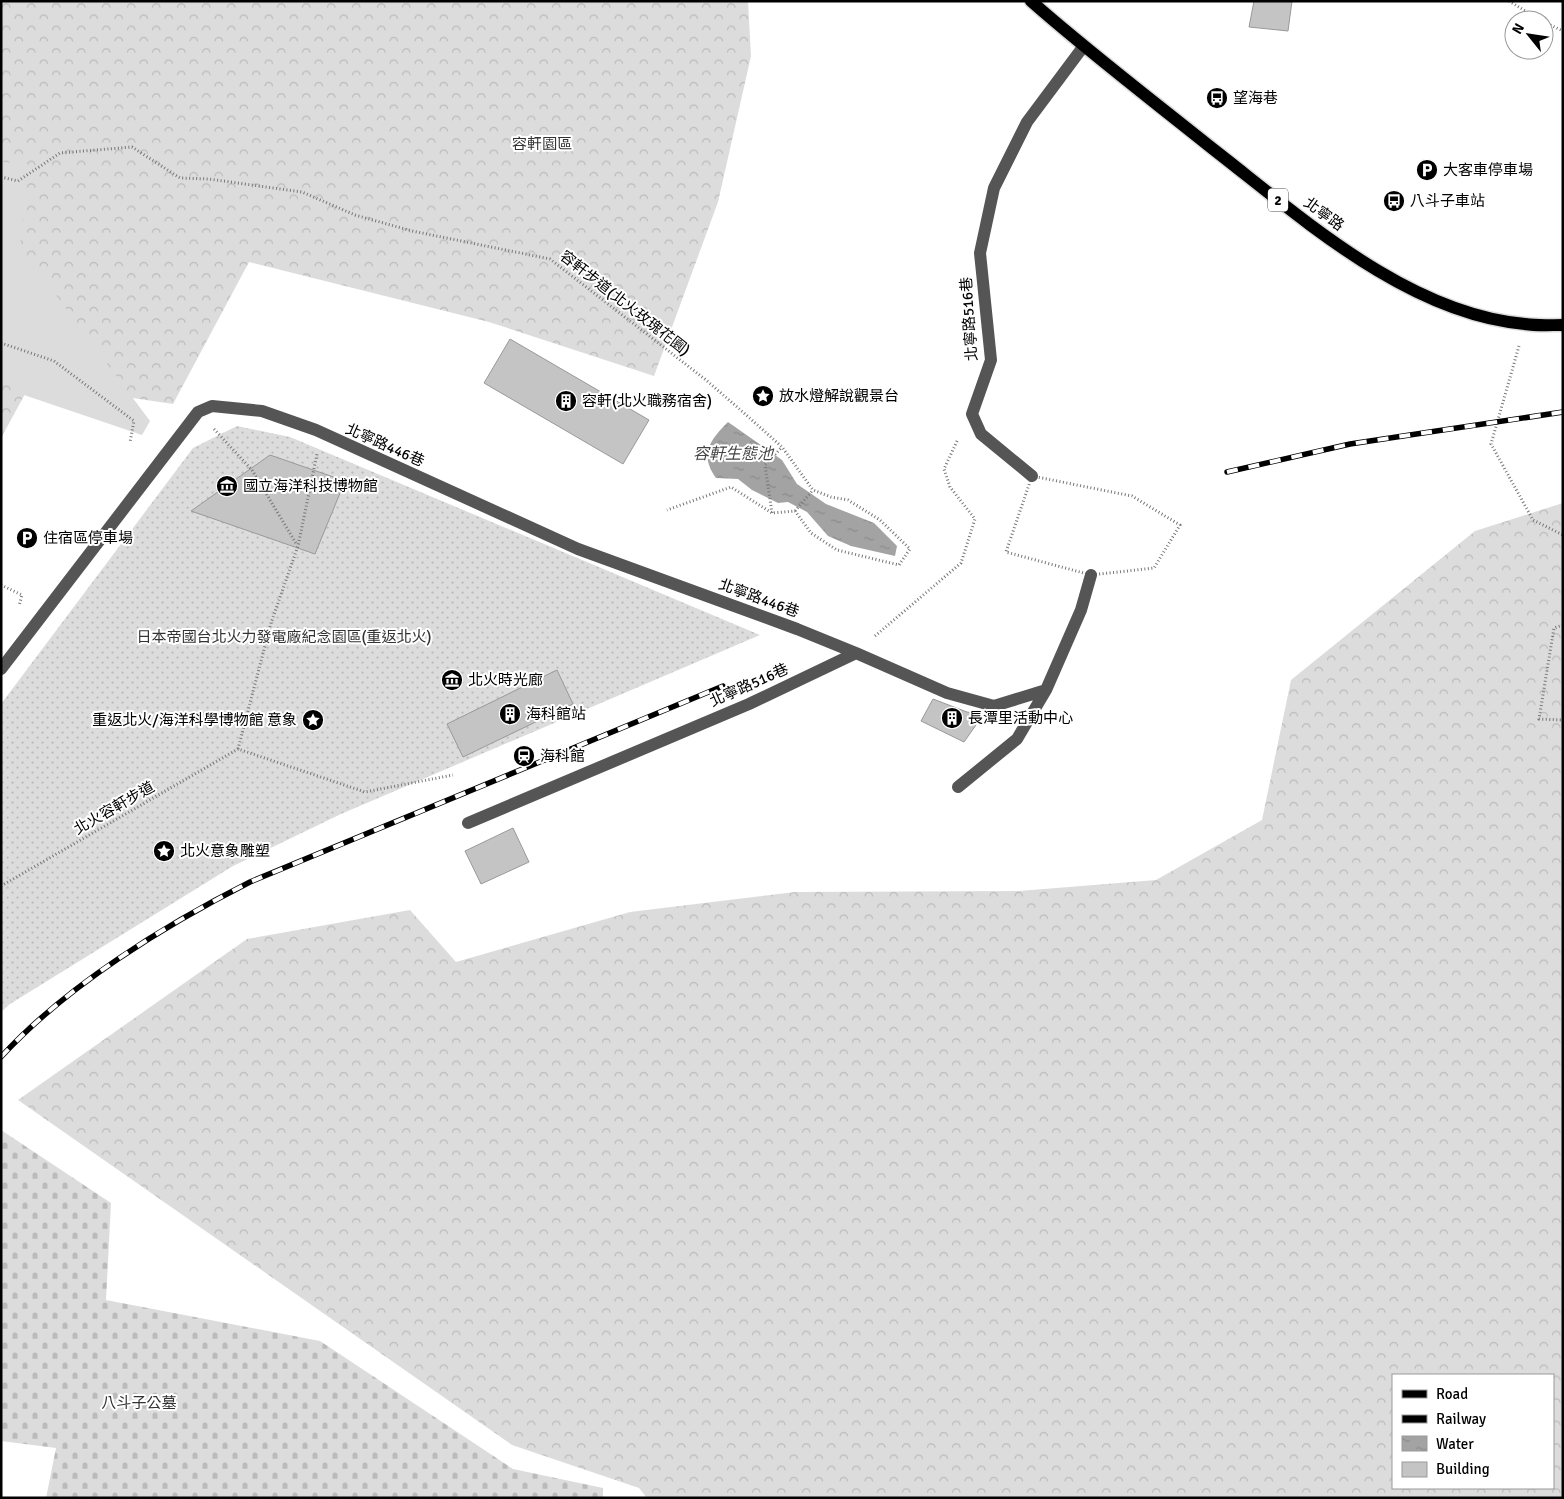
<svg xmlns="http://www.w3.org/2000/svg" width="1564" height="1499" viewBox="0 0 1564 1499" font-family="Signika,'Noto Sans TC',sans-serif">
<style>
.grass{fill:url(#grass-dots)}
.forest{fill:url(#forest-crowns);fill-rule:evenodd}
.cemetery{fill:url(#cemetery-stones)}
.garden{fill:#dcdcdc}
.water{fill:url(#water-ripples)}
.building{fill:#c4c4c4;stroke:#999}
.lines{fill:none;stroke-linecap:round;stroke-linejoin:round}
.major-casing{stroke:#dbdbdb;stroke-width:15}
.path{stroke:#777;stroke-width:3;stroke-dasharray:1 2.5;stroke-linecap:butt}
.minor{stroke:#555;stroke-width:12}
.major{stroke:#000;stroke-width:12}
.rail-casing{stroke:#000;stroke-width:5.5}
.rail{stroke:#fff;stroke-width:4;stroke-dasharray:11;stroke-linecap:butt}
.labels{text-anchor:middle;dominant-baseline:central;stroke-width:4;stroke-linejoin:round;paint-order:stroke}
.shield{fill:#fff;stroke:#4c4c4c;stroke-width:1}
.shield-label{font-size:14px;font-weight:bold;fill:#000}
.poi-label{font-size:15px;fill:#000;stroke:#fff;text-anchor:start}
.park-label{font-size:15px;fill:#333;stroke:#fff}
.street-label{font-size:15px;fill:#000;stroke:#fff}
.water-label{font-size:16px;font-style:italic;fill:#444;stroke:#fff}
</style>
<defs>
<pattern id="grass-dots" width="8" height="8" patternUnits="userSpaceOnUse" patternTransform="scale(1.25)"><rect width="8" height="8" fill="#dcdcdc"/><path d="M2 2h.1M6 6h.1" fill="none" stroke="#bbb" stroke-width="1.8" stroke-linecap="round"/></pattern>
<pattern id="forest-crowns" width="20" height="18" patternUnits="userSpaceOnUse" patternTransform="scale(1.25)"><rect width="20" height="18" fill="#dcdcdc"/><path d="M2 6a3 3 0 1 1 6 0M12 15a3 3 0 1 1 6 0" fill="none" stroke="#bbb"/></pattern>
<pattern id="cemetery-stones" width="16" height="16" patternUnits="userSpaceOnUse" patternTransform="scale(1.25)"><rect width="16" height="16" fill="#dcdcdc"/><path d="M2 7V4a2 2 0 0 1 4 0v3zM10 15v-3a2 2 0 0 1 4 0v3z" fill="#bbb"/></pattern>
<pattern id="water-ripples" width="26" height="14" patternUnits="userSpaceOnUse" patternTransform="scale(1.25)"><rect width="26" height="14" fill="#a3a3a3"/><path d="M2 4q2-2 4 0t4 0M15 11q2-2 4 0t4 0" fill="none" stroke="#8b8b8b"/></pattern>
</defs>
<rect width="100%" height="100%" fill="#fff"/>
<path class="grass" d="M 237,426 L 290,437 L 760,635 L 341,814 L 233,866 L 10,1004 L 1,1012 L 1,704 L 193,448 Z"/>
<path class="forest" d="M 1,1 L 748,1 L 751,56 L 718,202 L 654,376 L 489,322 L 249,262 L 173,404 L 31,383 L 1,438 Z
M 1563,503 L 1563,1498 L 647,1498 L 639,1488 L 512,1445 L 18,1100 L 247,939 L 410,910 L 456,962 L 630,912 L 795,892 L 1019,891 L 1156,880 L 1262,820 L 1291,680 L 1475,531 ZM 1393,1375 L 1553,1375 L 1553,1488 L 1393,1488 Z"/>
<path class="cemetery" d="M 1,1130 L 111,1203 L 106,1300 L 320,1341 L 513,1469 L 603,1488 L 603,1498 L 46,1498 L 56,1448 L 1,1441 Z"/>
<path class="garden" d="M 1,162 L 28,164 L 20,247 L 150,421 L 142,435 L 21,394 L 1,378 Z"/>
<path class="water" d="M 728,422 L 782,460 L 797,484 L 826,504 L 874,523 L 897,546 L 895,556 L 851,546 L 828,536 L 807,512 L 788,502 L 778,503 L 752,490 L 738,479 L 716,478 C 699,454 710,440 728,422 Z"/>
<path class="building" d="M 1254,1 L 1292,1 L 1288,31 L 1249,27 Z
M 510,339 L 649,420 L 623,464 L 484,383 Z
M 270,455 L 345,481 L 315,554 L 191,511 Z
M 557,670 L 573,704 L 463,757 L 447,724 Z
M 933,699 L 967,712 L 983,715 L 964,742 L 921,721 Z
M 513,828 L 529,862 L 481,884 L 465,851 Z"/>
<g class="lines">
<g class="major-casing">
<path id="major" d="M 1031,1 C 1090,53 1152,100 1213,149 C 1302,218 1408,314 1525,324 C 1537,326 1550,325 1563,325"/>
</g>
<path class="path" d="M 1509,1 L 1540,20
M 1544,22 L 1563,31
M 1,177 L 18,181 L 60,153 L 132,147 L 180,178 L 209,179 L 302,192 L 355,215 L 412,231 L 550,259 L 706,380 L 744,413 L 782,447 L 813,490 L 831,497 L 848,500 L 880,520 L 910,549 L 899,565 L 837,550 L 811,533 L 795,511 L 772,513 L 731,487 L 667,510
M 1,343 L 54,361 L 134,421 L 130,442
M 1519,346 L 1491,444 L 1533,520 L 1563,535
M 214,429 L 252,470 L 297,545
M 1032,476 L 1132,496 L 1180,525 L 1154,568 L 1091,575 L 1006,552 Z
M 795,511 L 813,490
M 772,513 L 765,465 L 782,447
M 1,585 L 22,595 L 19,606
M 1563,625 L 1554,628 L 1539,719 L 1563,720
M 875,636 L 961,563 L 975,519 L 950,487 L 944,469 L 958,439
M 238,749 L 271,623 L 298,546 L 317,454
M 1,886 L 238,749 L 365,792 L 453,775"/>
<path class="minor" d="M 1032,476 L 981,434 L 972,414 L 991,360 L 980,253 L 994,188 L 1027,122 L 1083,47
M 1,669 L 198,412 L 212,406 L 262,411 L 316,430 L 578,549 L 797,629 L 856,653
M 958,787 L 1017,739 L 1046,690 L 1081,610 L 1091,575
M 468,823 L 749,704 L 856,653 L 947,693 L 994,706 L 1046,690"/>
<use href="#major" class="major"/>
<g class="rail-casing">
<path id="rail" d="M 1227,472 L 1350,444 L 1563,412
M 1,1057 C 66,986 165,925 250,882 L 723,686"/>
</g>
<use href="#rail" class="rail"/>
</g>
<defs>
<g id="bus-disc" transform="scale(1.125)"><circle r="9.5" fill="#000" stroke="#fff"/><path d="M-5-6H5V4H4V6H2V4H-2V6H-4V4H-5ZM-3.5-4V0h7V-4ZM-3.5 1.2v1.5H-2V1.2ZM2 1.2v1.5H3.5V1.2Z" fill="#fff"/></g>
<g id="parking-disc" transform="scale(1.125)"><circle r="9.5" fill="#000" stroke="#fff"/><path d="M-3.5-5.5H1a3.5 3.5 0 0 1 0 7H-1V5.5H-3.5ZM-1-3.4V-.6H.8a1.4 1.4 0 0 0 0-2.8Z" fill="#fff"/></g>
<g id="sight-disc" transform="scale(1.125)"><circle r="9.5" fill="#000" stroke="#fff"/><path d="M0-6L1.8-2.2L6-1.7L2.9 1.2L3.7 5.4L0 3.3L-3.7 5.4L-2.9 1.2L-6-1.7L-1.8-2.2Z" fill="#fff"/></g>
<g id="building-disc" transform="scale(1.125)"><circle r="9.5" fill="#000" stroke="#fff"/><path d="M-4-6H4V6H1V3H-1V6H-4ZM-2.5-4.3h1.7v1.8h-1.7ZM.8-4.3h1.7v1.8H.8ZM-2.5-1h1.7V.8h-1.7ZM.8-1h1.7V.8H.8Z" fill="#fff"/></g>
<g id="museum-disc" transform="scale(1.125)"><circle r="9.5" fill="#000" stroke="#fff"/><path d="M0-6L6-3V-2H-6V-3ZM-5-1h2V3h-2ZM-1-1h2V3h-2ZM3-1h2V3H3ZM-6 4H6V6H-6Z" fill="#fff"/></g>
<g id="station-disc" transform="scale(1.125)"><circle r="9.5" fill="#000" stroke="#fff"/><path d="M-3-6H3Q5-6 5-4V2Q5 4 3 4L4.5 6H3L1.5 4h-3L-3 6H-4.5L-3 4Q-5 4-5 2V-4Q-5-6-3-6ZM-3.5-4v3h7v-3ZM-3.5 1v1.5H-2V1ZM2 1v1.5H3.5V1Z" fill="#fff"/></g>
</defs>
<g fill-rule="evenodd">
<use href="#bus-disc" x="1217" y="98"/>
<use href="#parking-disc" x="1427" y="170"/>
<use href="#bus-disc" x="1394" y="201"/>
<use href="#sight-disc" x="763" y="396"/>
<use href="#building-disc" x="566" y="401"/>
<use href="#museum-disc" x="227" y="486"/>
<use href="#parking-disc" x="27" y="538"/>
<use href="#museum-disc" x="452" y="680"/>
<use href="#building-disc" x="510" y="714"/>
<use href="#building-disc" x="952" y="718"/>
<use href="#sight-disc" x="313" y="720"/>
<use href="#station-disc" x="524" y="756"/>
<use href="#sight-disc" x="164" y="851"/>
</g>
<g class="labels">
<rect class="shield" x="1268" y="188.5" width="20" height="23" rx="4"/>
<g class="shield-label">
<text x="1278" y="200">2</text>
</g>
<g class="poi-label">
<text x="1233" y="98">望海巷</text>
<text x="1443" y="170">大客車停車場</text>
<text x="1410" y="201">八斗子車站</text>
<text x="779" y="396">放水燈解說觀景台</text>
<text x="582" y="401">容軒(北火職務宿舍)</text>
<text x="243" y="486">國立海洋科技博物館</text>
<text x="43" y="538">住宿區停車場</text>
<text x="468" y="680">北火時光廊</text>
<text x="526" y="714">海科館站</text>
<text x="968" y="718">長潭里活動中心</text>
<text x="297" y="720" text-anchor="end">重返北火/海洋科學博物館 意象</text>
<text x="540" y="756">海科館</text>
<text x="180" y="851">北火意象雕塑</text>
</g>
<g class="park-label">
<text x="542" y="144">容軒園區</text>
<text x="284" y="637">日本帝國台北火力發電廠紀念園區(重返北火)</text>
<text x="139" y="1403">八斗子公墓</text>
</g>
<g class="street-label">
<text transform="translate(1324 214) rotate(36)">北寧路</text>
<text transform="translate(625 303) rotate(38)">容軒步道(北火玫瑰花園)</text>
<text transform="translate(969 319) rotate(-94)">北寧路516巷</text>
<text transform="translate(385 445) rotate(24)">北寧路446巷</text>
<text transform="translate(759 598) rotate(20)">北寧路446巷</text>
<text transform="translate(749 685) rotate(-24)">北寧路516巷</text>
<text transform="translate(114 808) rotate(-30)">北火容軒步道</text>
</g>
<g class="water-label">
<text x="733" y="454">容軒生態池</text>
</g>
</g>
<rect width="1564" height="1499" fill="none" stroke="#000000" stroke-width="5"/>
<rect x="1392" y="1374" width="162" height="115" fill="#ffffff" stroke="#999999"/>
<rect x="1402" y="1390" width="25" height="8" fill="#000000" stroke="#999999"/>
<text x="1436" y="1399" font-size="15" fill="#000000">Road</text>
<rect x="1402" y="1415" width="25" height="8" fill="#000000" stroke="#999999"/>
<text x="1436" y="1424" font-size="15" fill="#000000">Railway</text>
<rect x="1402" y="1436" width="25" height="15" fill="url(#water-ripples)" stroke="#999999"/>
<text x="1436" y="1449" font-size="15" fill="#000000">Water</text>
<rect x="1402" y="1462" width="25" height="15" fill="#c4c4c4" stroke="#999999"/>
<text x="1436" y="1474" font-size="15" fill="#000000">Building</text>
<g transform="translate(1529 35) rotate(300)"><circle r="24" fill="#ffffff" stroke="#999999"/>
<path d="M0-4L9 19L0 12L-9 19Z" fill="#000000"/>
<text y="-8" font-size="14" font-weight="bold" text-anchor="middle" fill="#000000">N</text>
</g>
</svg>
